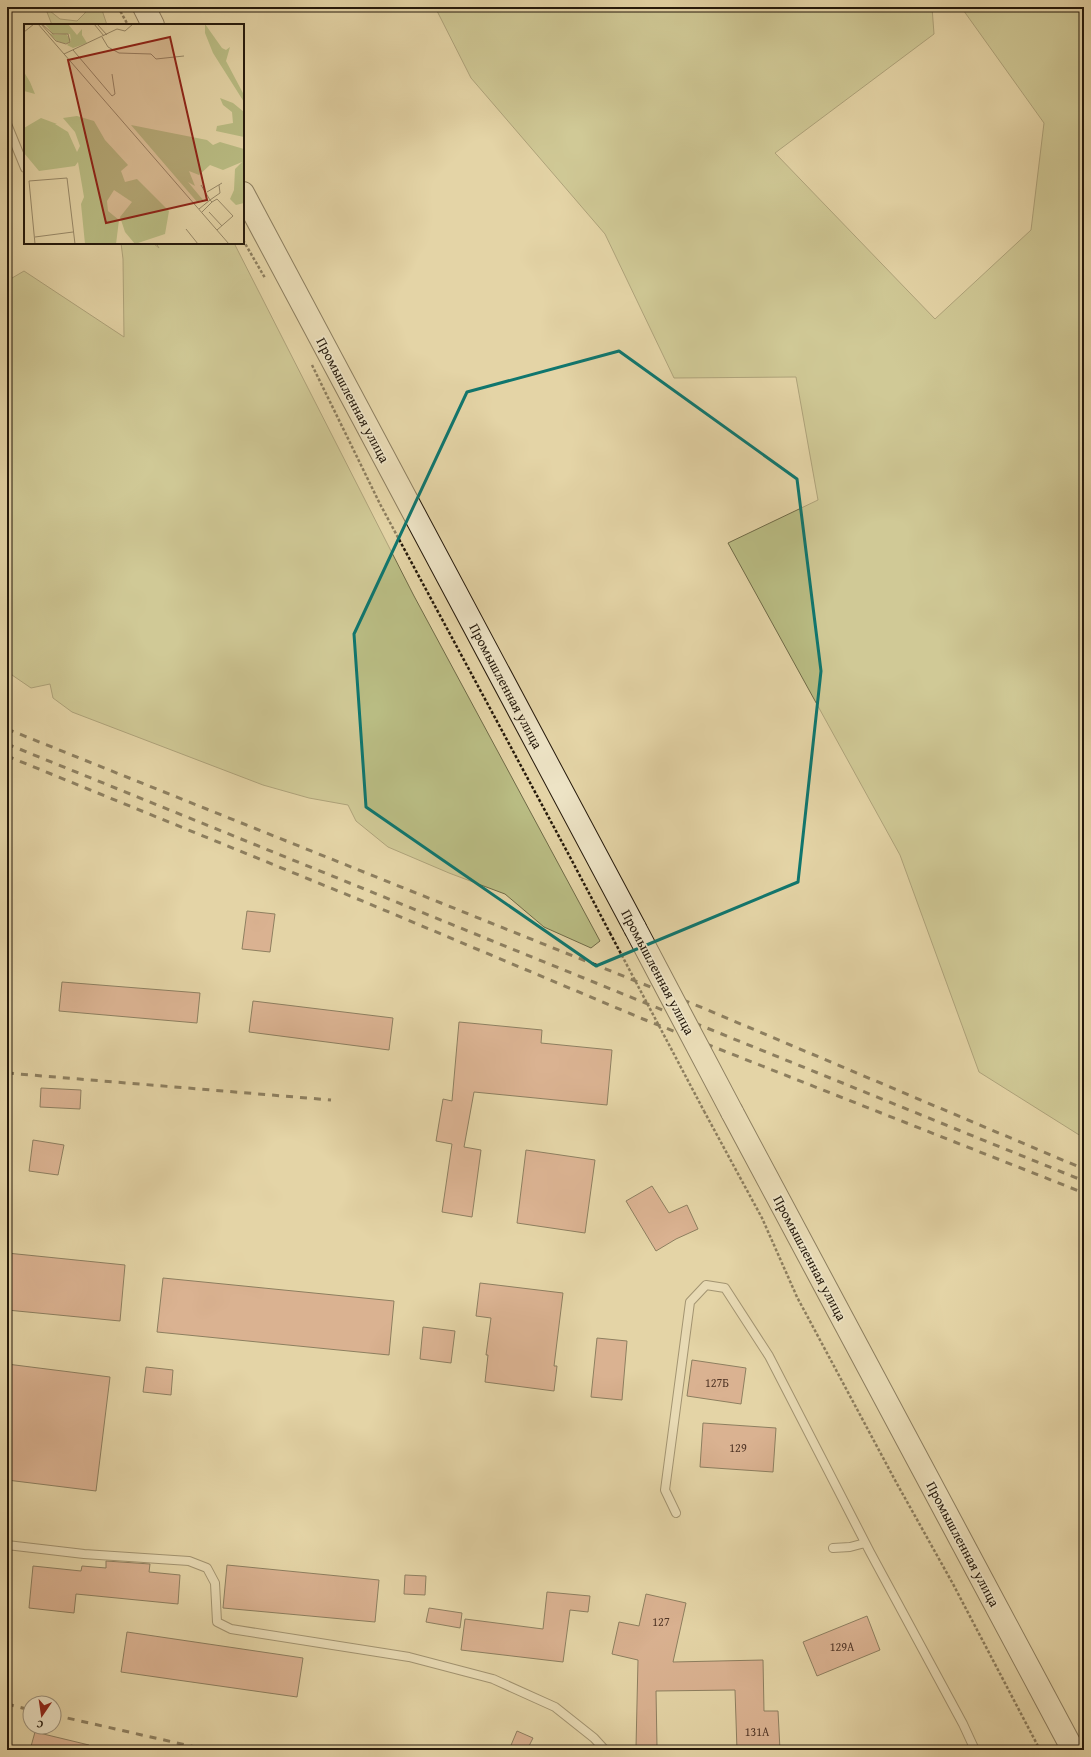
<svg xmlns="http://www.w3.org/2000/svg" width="1091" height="1757" viewBox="0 0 1091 1757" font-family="'Gentium Book Plus',serif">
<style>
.green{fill:#b9bc83;stroke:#6f6a47}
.building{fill:#cf8a78;stroke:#25190b}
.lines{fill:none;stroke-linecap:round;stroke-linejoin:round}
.lane-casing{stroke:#554832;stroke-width:10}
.secondary-casing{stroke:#25190b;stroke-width:24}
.path{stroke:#25190b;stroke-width:2.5;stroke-dasharray:3 2;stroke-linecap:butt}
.lane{stroke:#ede3c5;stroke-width:8}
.secondary{stroke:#ede3c5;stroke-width:22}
.rail{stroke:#25190b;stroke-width:3;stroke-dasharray:7 7;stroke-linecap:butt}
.secondary-bridge-casing{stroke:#25190b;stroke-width:24;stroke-linecap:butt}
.path-bridge{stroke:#25190b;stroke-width:2.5;stroke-dasharray:3 2;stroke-linecap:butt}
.secondary-bridge{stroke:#ede3c5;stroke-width:22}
.marked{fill:none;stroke:#0f766e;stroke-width:3;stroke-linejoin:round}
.labels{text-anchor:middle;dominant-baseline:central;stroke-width:3.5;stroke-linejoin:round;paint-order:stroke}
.number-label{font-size:12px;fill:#503526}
.street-label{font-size:14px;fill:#25190b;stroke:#ede3c5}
.inset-road{fill:none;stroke:#988968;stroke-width:1}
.view{fill:#8f2418;fill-opacity:0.15;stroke:#8f2418;stroke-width:2}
.inset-edge{fill:none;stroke:#25190b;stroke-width:2}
</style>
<rect width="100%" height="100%" fill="#e4d4a6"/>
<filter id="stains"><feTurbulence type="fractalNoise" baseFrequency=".005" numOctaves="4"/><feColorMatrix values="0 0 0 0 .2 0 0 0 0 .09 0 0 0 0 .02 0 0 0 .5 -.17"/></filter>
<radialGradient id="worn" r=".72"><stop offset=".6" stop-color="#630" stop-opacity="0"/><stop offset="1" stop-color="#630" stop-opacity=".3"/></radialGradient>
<path class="green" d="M 45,7 L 60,19 L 77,21 L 85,13 L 89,7 L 101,7 L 107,25 L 52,25 Z
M 435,7 L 932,7 L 934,34 L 775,153 L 935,319 L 1031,230 L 1044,123 L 961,7 L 1084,7 L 1084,1138 L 979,1072 L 900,855 L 728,543 L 818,500 L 796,377 L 674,378 L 605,234 L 471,78 Z
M 121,243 L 153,243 L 159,248 L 156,243 L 234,243 L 414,596 L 600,941 L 591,948 L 544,927 L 505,894 L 449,873 L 388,847 L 356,821 L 348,805 L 309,798 L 263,785 L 72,712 L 53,698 L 50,684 L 31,688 L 12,675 L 7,666 L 7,281 L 24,271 L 124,337 L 123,259 Z"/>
<path class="building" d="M 247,911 L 275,914 L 270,952 L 242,949 Z
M 62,982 L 200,993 L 197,1023 L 59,1011 Z
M 253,1001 L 393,1018 L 389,1050 L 249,1032 Z
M 459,1022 L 542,1030 L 541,1043 L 612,1050 L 607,1105 L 474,1092 L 464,1147 L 481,1150 L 472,1217 L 442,1212 L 452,1144 L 436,1141 L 443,1099 L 452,1101 Z
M 41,1088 L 81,1090 L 80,1109 L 40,1107 Z
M 33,1140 L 64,1145 L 58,1175 L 29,1171 Z
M 526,1150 L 595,1160 L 585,1233 L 517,1223 Z
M 652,1186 L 669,1213 L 687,1205 L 698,1229 L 676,1239 L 656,1251 L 626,1201 Z
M 7,1253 L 125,1265 L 120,1321 L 7,1310 Z
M 163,1278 L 394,1301 L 389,1355 L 157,1332 Z
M 480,1283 L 563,1293 L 554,1366 L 557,1366 L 554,1391 L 485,1382 L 488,1355 L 486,1355 L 491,1318 L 476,1316 Z
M 423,1327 L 455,1331 L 451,1363 L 420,1359 Z
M 597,1338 L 627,1341 L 622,1400 L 591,1397 Z
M 692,1360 L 746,1368 L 741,1404 L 687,1396 Z
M 7,1364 L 110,1377 L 96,1491 L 7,1480 Z
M 146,1367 L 173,1370 L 171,1395 L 143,1392 Z
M 703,1423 L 776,1428 L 773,1472 L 700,1467 Z
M 106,1561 L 150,1564 L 149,1572 L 180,1575 L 178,1604 L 76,1594 L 74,1613 L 29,1608 L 33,1566 L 81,1571 L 82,1566 L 106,1568 Z
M 227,1565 L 379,1580 L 375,1622 L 223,1608 Z
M 405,1575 L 426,1576 L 425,1595 L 404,1594 Z
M 547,1592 L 590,1596 L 588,1612 L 570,1610 L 563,1662 L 461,1650 L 465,1619 L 543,1629 Z
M 646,1594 L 686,1603 L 673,1662 L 763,1660 L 764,1711 L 778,1711 L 780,1750 L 737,1750 L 735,1690 L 656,1691 L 657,1747 L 636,1747 L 638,1660 L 612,1654 L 619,1622 L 639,1626 Z
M 429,1608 L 462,1613 L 460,1628 L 426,1622 Z
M 867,1616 L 880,1650 L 817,1676 L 803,1642 Z
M 127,1632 L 303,1658 L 297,1697 L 121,1672 Z
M 517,1731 L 533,1738 L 527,1750 L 509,1750 Z
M 35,1732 L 89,1745 L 89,1750 L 30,1750 Z"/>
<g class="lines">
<g class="lane-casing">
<path id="lane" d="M 7,124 L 25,168
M 676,1513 L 665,1490 L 690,1302 L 706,1285 L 725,1288 L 769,1356 L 870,1552 L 963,1724 L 975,1750
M 7,1545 L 84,1554 L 189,1561 L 207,1568 L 215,1583 L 217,1622 L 231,1629 L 409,1657 L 493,1679 L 555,1707 L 594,1738 L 605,1750
M 833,1548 L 850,1547 L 865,1543"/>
</g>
<g class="secondary-casing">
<path id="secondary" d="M 144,7 L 153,25
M 243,193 L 635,928
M 732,1112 L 1073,1750"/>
</g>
<path class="path" d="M 118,7 L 128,25
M 243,240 L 265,278
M 312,365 L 380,504 L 570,857 L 610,933
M 704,1111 L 762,1218 L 797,1297 L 896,1482 L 953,1584 L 1040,1750"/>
<use href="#lane" class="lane"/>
<use href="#secondary" class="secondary"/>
<path class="rail" d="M 7,729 L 703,1008 L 1084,1169
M 7,744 L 1084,1181
M 7,756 L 365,902 L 643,1019 L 1084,1193
M 7,1073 L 331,1100
M 7,1704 L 30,1710
M 54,1715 L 208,1750"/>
<g class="secondary-bridge-casing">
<path id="secondary-bridge" d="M 635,928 L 732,1112"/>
</g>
<path class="path-bridge" d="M 610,933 L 704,1111"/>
<use href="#secondary-bridge" class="secondary-bridge"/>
</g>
<path d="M0 0H1091V1757H0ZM 619,351 L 797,479 L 821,671 L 798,882 L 596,966 L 366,807 L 354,634 L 467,392 Z" fill="#e4d4a6" fill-opacity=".55" fill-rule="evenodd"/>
<path class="marked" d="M 619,351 L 797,479 L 821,671 L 798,882 L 596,966 L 366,807 L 354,634 L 467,392 Z"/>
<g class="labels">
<g class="number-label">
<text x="717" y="1382">127Б</text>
<text x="738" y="1447">129</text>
<text x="661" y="1621">127</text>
<text x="842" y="1646">129А</text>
<text x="757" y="1731">131А</text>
</g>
<g class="street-label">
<text transform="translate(353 400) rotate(62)">Промышленная улица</text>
<text transform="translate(506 686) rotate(62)">Промышленная улица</text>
<text transform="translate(658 972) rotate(62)">Промышленная улица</text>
<text transform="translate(810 1258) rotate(62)">Промышленная улица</text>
<text transform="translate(963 1544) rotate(62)">Промышленная улица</text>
</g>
</g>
<g transform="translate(24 24)">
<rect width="220" height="220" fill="#e4d4a6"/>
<path d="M 21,0 L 44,0 L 53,11 L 58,5 L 58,11 L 63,19 L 49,24 L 43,21 L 47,17 L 46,10 L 29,10 ZM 181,0 L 198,24 L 202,26 L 206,23 L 202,37 L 220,71 L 220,78 L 189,29 L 181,9 ZM 25,9 L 31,11 L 42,10 L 47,16 L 44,19 L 39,19 L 33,17 ZM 0,48 L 6,58 L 11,70 L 0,67 ZM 196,74 L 209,79 L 220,88 L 220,113 L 192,107 L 193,102 L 209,99 L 208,88 L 199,81 ZM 53,92 L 70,97 L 81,116 L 104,141 L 97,147 L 101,158 L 113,155 L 145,187 L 141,210 L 111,220 L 101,208 L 96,193 L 108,178 L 90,166 L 83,177 L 84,187 L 95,196 L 92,220 L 61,220 L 57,180 L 60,173 L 54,138 L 51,142 L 15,147 L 0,129 L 0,104 L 17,94 L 33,100 L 31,100 L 44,108 L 53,128 L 56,122 L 51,108 L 39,94 ZM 107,101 L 183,116 L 189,121 L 196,118 L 220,125 L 220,179 L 212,181 L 206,175 L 210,166 L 211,145 L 218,138 L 199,146 L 186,141 L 175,151 L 165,147 L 171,162 L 164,158 L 179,176 L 176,176 L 174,179 Z" fill="#b9bc83"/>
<path class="inset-road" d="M 14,0 L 205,220M 17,0 L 32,17 L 42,20 L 46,18 L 44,10 L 29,10 L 18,0M 70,0 L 80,12M 73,0 L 83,11M 0,8 L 10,0M 78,13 L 84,23 L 95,29 L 127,30 L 132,35 L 160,32M 49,26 L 88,72 L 91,70 L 88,50M 40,30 L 93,5 L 101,7 L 109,0M 183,168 L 198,159M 188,178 L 193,175 L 209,192 L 193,206M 175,185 L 186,176 L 177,161M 178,188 L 188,178 L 186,176 L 196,169 L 195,161M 185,188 L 198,202M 162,205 L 174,220M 11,213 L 49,208M 11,220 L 5,157 L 43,154 L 51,220"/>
<path class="view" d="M 146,13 L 183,176 L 82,199 L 44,36 Z"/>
<rect width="220" height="220" class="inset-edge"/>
</g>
<rect width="1091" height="1757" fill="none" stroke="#e4d4a6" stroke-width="24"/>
<rect x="8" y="8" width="1075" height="1741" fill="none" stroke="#25190b" stroke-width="2"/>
<rect x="12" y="12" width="1067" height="1733" fill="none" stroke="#25190b"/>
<g transform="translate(42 1715) rotate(193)"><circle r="19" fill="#ede3c5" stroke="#9d927b"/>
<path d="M0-3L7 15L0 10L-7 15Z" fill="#8f2418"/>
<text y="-6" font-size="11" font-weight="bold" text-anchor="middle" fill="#25190b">С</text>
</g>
<rect width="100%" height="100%" filter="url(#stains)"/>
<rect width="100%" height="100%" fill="url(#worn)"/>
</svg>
